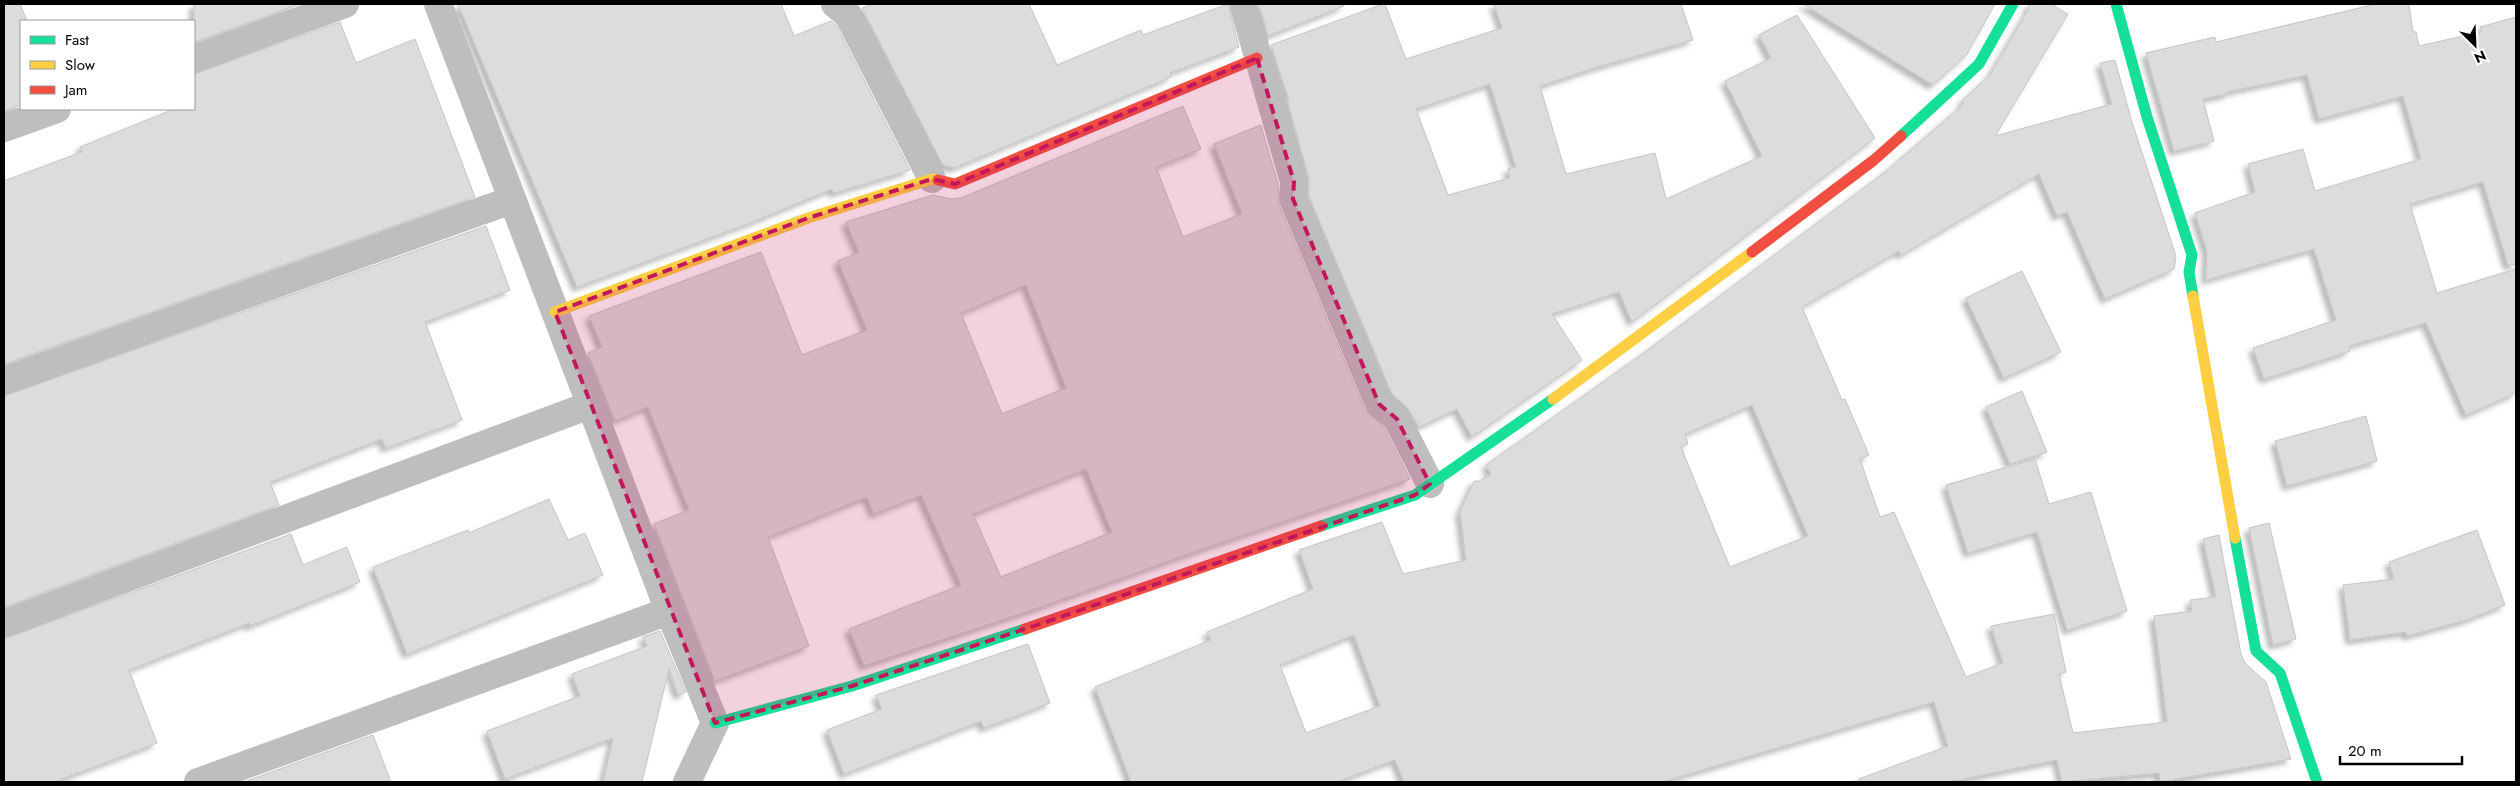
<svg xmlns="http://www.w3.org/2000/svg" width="2520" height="786" viewBox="0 0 2520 786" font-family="Jost,sans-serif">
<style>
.building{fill:#dcdcdc;stroke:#c5c5c5;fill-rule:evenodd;filter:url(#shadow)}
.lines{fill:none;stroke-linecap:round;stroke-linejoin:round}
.street{stroke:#bebebe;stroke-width:28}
.fast{stroke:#16e098;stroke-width:11}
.slow{stroke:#ffcf43;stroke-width:11}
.jam{stroke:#f24e42;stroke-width:11}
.marked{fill:#c2185b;fill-opacity:0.2;stroke:#c2185b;stroke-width:4;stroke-dasharray:10 6;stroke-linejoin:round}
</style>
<defs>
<filter id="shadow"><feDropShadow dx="-4.5" dy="4.5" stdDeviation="2.5" flood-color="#0004"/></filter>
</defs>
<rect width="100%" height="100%" fill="#fff"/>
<path class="building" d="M 4,4 L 20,4 L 27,21 L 21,21 L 21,105 L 4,111 Z
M 194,4 L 300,4 L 194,42 Z
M 458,4 L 781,4 L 794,36 L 831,21 L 836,25 L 910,170 L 834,193 L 832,189 L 750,223 L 577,287 Z
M 873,4 L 1029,4 L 1057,65 L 1141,30 L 1143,35 L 1228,4 L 1239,47 L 1170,73 L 1171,77 L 954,168 L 943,165 L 862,8 Z
M 1259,4 L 1343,4 L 1344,6 L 1268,36 Z
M 1383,4 L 1385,4 L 1406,59 L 1502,28 L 1494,4 L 1681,4 L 1693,40 L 1594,68 L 1540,86 L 1566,174 L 1655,153 L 1666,199 L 1762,156 L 1725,81 L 1771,58 L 1759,35 L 1797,15 L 1875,138 L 1632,322 L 1619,292 L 1552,314 L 1582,360 L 1472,437 L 1457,409 L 1419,427 L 1407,407 L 1392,394 L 1309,196 L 1309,178 L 1287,100 L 1289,100 L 1271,45 ZM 1490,84 L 1516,167 L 1508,169 L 1510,178 L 1448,195 L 1416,109 Z
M 1803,4 L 1995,4 L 1967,54 L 1933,85 Z
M 2029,4 L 2051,4 L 2068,14 L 1995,136 L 2112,104 L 2100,63 L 2115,60 L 2132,122 L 2176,256 L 2174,269 L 2105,299 L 2067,212 L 2057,216 L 2039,174 L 1901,255 L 1899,251 L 1802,307 L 1842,400 L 1845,399 L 1869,455 L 1860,459 L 1880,517 L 1894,512 L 1966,677 L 2003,663 L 1991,626 L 2054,614 L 2066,672 L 2059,674 L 2073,733 L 2167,722 L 2154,616 L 2192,611 L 2190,600 L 2216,597 L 2203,539 L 2219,535 L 2241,654 L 2245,663 L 2266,682 L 2291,759 L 2160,782 L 2159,773 L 2062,782 L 2057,760 L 1948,782 L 1860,782 L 1859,779 L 1948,746 L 1934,702 L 1661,782 L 1404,782 L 1395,760 L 1337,782 L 1131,782 L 1095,687 L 1211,640 L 1207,632 L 1313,589 L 1299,550 L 1382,522 L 1403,574 L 1466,560 L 1460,512 L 1474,481 L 1480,481 L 1491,474 L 1486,465 L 1645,352 L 1885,172 L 1964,104 L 1961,102 L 1990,75 L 2027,12 ZM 1752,405 L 1808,536 L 1730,567 L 1681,447 L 1688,444 L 1685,434 ZM 1354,635 L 1380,706 L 1306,733 L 1280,665 Z
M 2376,4 L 2409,4 L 2413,32 L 2416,32 L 2419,46 L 2481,32 L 2480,27 L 2516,17 L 2516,264 L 2508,265 L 2483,182 L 2410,204 L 2437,293 L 2516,269 L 2516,393 L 2466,415 L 2426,323 L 2349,346 L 2350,351 L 2264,379 L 2253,348 L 2336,320 L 2314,249 L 2206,280 L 2207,251 L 2195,213 L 2255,192 L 2248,164 L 2303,149 L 2315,191 L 2421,159 L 2403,96 L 2319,119 L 2307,75 L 2227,92 L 2228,94 L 2203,99 L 2214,141 L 2174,151 L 2146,53 L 2215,37 L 2216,42 Z
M 340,22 L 356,63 L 415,39 L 475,197 L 4,364 L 4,181 L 82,152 L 80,147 L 174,109 L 194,109 L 194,74 Z
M 1183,106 L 1201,149 L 1156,167 L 1183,237 L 1242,214 L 1214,144 L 1261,125 L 1278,184 L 1279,205 L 1365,410 L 1385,429 L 1410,479 L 1211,546 L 1038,608 L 864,666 L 849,629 L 961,585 L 921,495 L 874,514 L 867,497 L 768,537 L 809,646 L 715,681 L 654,524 L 689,510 L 648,407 L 615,421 L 588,353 L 602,347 L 589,316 L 761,252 L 802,355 L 867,330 L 838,261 L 859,252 L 846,222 L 933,195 L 952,199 L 961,198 ZM 1026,285 L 1066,388 L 1002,414 L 961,313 ZM 1086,469 L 1112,532 L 1001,577 L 973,514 Z
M 486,226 L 510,290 L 425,322 L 462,420 L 386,448 L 382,439 L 270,482 L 279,505 L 4,607 L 4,396 Z
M 2022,271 L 2061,352 L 2004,378 L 1966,298 Z
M 2022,391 L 2047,452 L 2010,464 L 1986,407 Z
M 2366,416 L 2377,461 L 2287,486 L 2275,441 Z
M 2035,459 L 2049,504 L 2091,492 L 2127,611 L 2067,630 L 2037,532 L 1968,553 L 1946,485 Z
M 549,499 L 568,540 L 585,533 L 603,575 L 407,654 L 373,567 L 468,530 L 469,533 Z
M 2269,523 L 2296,639 L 2273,645 L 2249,528 Z
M 2477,530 L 2505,605 L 2466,620 L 2407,636 L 2406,632 L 2350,640 L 2343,585 L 2394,579 L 2389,562 Z
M 291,534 L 303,565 L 347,547 L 360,582 L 250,626 L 249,623 L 129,670 L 157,743 L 54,782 L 4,782 L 4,639 Z
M 660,631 L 686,692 L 678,695 L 669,668 L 642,782 L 603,782 L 613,738 L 505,779 L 487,731 L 580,696 L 572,674 L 647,646 L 643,637 Z
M 1028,644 L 1050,703 L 984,728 L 981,721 L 844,774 L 827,730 L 882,709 L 876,695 Z
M 373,735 L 391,782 L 244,782 Z"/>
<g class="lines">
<path class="street" d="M 438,4 L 669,611
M 835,4 L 848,15 L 932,179
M 1243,4 L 1294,182 L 1293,199 L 1379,404 L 1397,419 L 1430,484
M 194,59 L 345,4
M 4,128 L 57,109
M 4,381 L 512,200
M 4,624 L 590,405
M 198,782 L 669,611 L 715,723 L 687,782"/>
<path class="fast" d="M 2116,4 L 2147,117 L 2192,255 L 2189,272 L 2193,296
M 1901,136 L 1979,64 L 2013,4
M 1321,526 L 1415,495 L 1553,399
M 2235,538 L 2256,651 L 2280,673 L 2317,782
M 715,723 L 852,686 L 1025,629"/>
<path class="slow" d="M 2193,296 L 2235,538
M 555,312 L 808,218 L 932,179 L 938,180
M 1553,399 L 1752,252"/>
<path class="jam" d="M 938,180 L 955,184 L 1257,58
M 1752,252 L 1874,160 L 1901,136
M 1025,629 L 1321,526"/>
</g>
<path class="marked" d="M 1257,58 L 1294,182 L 1293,199 L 1379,404 L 1397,419 L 1430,484 L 1415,495 L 1043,623 L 852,686 L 715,723 L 555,312 L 808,218 L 932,179 L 955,184 Z"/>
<rect width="2520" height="786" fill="none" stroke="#000000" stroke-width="10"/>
<rect x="20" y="20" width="175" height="90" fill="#ffffff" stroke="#999999"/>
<rect x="30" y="36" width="25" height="8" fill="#16e098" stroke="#999999"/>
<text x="65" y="45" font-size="15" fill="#000000">Fast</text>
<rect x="30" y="61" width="25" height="8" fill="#ffcf43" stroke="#999999"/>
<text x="65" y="70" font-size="15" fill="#000000">Slow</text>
<rect x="30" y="86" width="25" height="8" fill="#f24e42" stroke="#999999"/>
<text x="65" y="95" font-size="15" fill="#000000">Jam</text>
<g transform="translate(2475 45) rotate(156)" stroke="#ffffff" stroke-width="4" paint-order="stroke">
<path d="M0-4L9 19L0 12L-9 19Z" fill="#000000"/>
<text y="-8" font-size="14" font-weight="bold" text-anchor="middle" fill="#000000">N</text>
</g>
<path d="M2340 756v8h122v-8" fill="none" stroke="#000000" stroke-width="2.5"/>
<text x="2348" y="756" font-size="15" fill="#000000" stroke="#ffffff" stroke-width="4" paint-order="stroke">20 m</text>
</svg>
